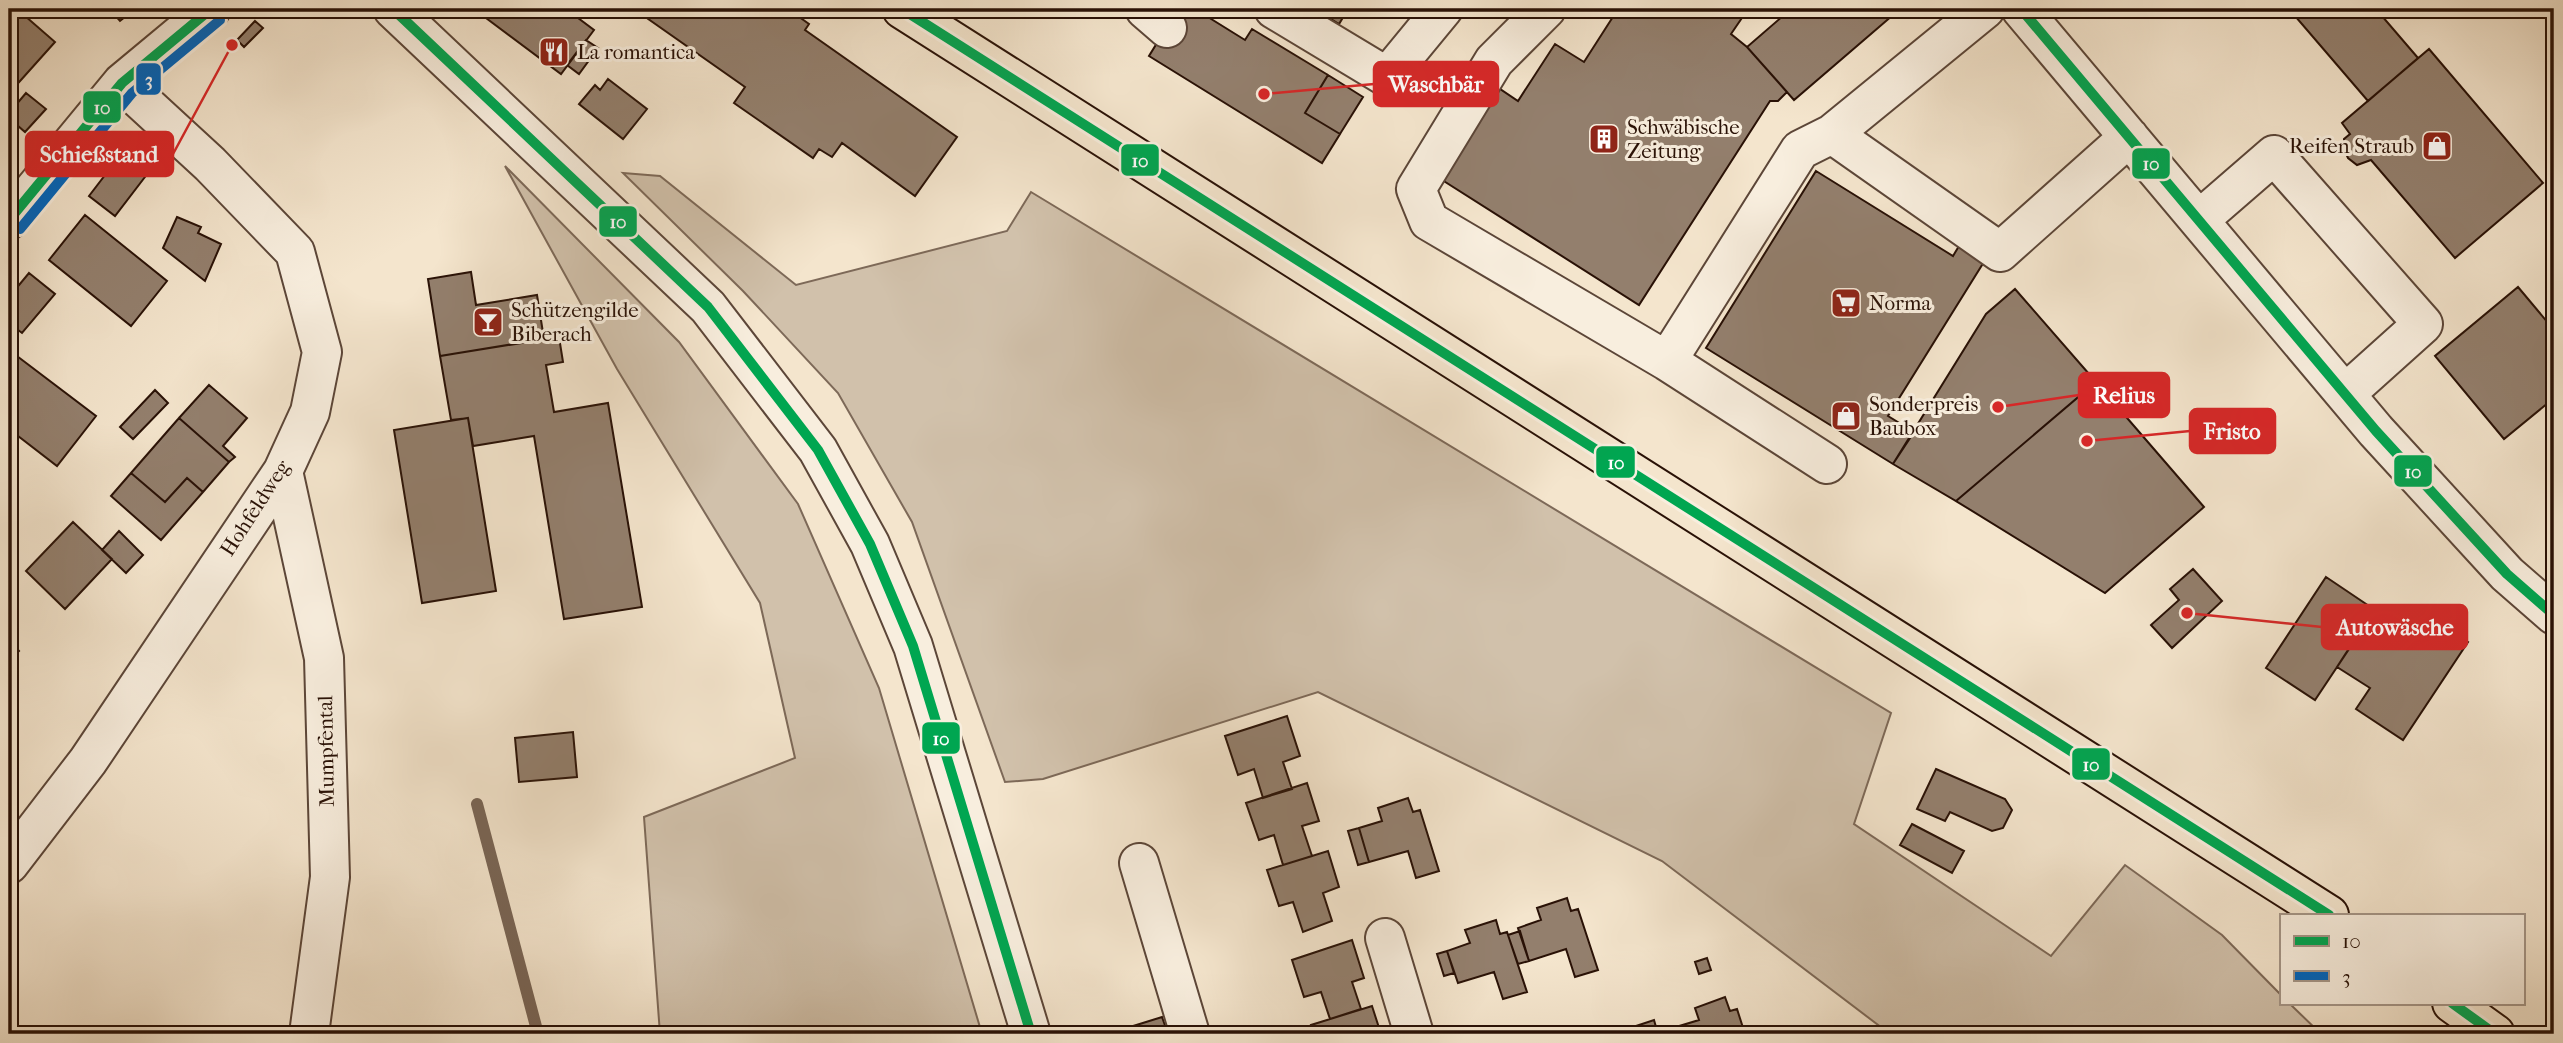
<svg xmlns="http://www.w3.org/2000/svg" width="2563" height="1043" viewBox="0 0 2563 1043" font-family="'IM FELL French Canon',serif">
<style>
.green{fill:#d1c1ab;stroke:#7d6958;stroke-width:2}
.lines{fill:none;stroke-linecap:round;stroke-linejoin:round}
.stream{stroke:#796555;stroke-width:12}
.building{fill:#937f6d;stroke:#291106;stroke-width:2}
.minor-casing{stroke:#5c4638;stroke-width:42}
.major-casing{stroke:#291106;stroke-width:42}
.minor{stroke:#f8eede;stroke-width:38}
.major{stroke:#f4e5cd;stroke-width:38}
.bus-1-casing{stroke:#f8eede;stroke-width:16}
.bus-2-casing{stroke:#f8eede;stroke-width:16}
.bus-1{stroke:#00a651;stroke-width:10}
.bus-2{stroke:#0065bd;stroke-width:10}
.labels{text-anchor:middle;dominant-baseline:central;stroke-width:6;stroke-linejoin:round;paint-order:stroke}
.poi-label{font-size:21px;fill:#291106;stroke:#f8eede;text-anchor:start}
.street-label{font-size:21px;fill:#291106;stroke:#f8eede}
.leader{fill:none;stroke:#d62828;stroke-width:2.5}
.callout-dot{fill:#d62828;stroke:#f8eede;stroke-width:2.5}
.callout{fill:#d62828;stroke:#d62828;stroke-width:2.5}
.callout-label{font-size:23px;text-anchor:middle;font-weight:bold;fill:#fff}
.line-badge{stroke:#f8eede;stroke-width:2.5}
.badge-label{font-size:19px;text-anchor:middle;font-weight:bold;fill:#fff}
</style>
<rect width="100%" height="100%" fill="#f4e5cd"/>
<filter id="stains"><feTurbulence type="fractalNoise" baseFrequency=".00286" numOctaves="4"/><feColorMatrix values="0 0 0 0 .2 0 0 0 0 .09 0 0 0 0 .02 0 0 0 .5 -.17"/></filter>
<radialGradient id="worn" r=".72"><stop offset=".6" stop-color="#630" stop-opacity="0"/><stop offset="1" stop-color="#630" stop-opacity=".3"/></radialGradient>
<path class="green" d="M 505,166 L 679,342 L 798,504 L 879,688 L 982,1034 L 660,1034 L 644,817 L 795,758 L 760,603 L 617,369 Z
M 623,173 L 660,176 L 796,285 L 1007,231 L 1031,192 L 1891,713 L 1854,824 L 2051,956 L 2125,865 L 2222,935 L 2281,995 L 2281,1003 L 2289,1003 L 2321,1034 L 1890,1034 L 1662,861 L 1318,692 L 1043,779 L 1005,782 L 912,522 L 838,393 L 743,291 Z"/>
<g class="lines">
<path class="stream" d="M 477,804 L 538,1034"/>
</g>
<path class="building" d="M 9,9 L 17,9 L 55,42 L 12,90 L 9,87 Z
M 116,9 L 135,9 L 120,21 L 112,12 Z
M 474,9 L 566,9 L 594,30 L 561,74 Z
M 634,9 L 788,9 L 809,24 L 805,30 L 957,137 L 915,196 L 842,143 L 832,157 L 819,149 L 813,158 L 734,103 L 745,87 Z
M 1178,9 L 1195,9 L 1245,40 L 1252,29 L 1328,75 L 1305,113 L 1340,134 L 1322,163 L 1149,56 Z
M 1327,9 L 1348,9 L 1339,24 L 1323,14 Z
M 1618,9 L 1748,9 L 1731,34 L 1747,47 L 1787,92 L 1778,101 L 1770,101 L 1639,305 L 1439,178 L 1497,87 L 1518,101 L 1555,44 L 1584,62 Z
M 1791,9 L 1900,9 L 1794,100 L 1747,47 Z
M 2289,9 L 2376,9 L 2418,58 L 2368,101 Z
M 255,21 L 263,28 L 244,47 L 237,40 Z
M 586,40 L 598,48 L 579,74 L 567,65 Z
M 2429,49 L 2543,183 L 2455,258 L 2371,160 L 2357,165 L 2348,158 L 2344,149 L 2344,139 L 2350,134 L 2342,123 Z
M 1328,75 L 1363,97 L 1340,134 L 1305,113 Z
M 608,79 L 647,109 L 623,139 L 579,104 L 595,85 L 600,90 Z
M 26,93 L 46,109 L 25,132 L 9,118 L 9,113 Z
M 122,153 L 148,173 L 115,216 L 89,196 Z
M 1816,171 L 1953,256 L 1962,241 L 1987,257 L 1888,416 L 1914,432 L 1893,464 L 1706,348 Z
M 85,215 L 167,281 L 131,326 L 49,260 Z
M 177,217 L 201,227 L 198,233 L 221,244 L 205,281 L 163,248 Z
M 471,272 L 476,305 L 537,295 L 544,339 L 440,356 L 428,279 Z
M 29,273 L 55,294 L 22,333 L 9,323 L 9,297 Z
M 2518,287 L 2554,330 L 2554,398 L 2504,439 L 2435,356 Z
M 2015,289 L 2096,382 L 1956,501 L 1893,464 L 1986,314 Z
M 559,337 L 563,362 L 546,365 L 554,412 L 608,403 L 642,607 L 564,619 L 534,436 L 473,446 L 468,418 L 451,420 L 440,356 Z
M 9,350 L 96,416 L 57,466 L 9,429 Z
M 2096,382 L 2204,507 L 2105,593 L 1956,501 Z
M 209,385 L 247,418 L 223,446 L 235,457 L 229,462 L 179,418 Z
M 155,390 L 168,403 L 133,439 L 120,427 Z
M 179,418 L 229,462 L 203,492 L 187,478 L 165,502 L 131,473 Z
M 468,418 L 496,591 L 422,603 L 394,430 Z
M 131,473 L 165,502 L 187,478 L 203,492 L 161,540 L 111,496 Z
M 73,522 L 112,559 L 65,609 L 26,571 Z
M 119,531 L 143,555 L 126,573 L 102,550 Z
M 2193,569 L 2222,601 L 2172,648 L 2151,625 L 2179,600 L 2170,589 Z
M 2326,577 L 2375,610 L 2315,700 L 2266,668 Z
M 2376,607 L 2409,629 L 2421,612 L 2468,642 L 2403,740 L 2356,709 L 2370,688 L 2337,667 Z
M 9,640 L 19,651 L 9,661 Z
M 1287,716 L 1300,756 L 1283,762 L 1292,789 L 1263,798 L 1254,769 L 1238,775 L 1225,736 Z
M 573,732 L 577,777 L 519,782 L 515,738 Z
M 1936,769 L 2005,799 L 2012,810 L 2003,828 L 1992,831 L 1950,812 L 1945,821 L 1917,809 Z
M 1307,783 L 1319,821 L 1302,826 L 1312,856 L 1283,865 L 1274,835 L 1259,840 L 1246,803 Z
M 1408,798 L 1413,812 L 1420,810 L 1439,871 L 1416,878 L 1408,851 L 1369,862 L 1359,828 L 1382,821 L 1378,808 Z
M 1912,824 L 1964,851 L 1952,873 L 1900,845 Z
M 1359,828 L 1369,862 L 1358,865 L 1348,831 Z
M 1328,851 L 1339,887 L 1323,893 L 1332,921 L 1303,932 L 1293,902 L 1279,906 L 1267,870 Z
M 1567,898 L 1571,911 L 1578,909 L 1598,970 L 1575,977 L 1566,949 L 1529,961 L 1518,928 L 1541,920 L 1537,908 Z
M 1496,920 L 1500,934 L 1507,932 L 1527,992 L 1503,999 L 1494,972 L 1458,983 L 1447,951 L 1470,943 L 1465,930 Z
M 1520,931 L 1529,961 L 1518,964 L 1508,935 Z
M 1352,940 L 1364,978 L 1352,982 L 1361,1009 L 1330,1019 L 1321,992 L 1304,997 L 1292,960 Z
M 1447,951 L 1454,973 L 1444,976 L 1437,954 Z
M 1707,958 L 1711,970 L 1699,974 L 1695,962 Z
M 1725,997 L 1730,1011 L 1737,1009 L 1745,1034 L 1678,1034 L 1676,1027 L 1699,1020 L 1695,1008 Z
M 1372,1006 L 1381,1034 L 1314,1034 L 1311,1025 Z
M 1162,1017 L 1168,1034 L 1132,1034 L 1130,1027 Z
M 1654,1020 L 1658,1034 L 1664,1031 L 1665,1034 L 1625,1034 L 1624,1030 Z"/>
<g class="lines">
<g class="minor-casing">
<path id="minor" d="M 393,9 L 708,307 L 818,450 L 870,544 L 913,646 L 1031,1034
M 1145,9 L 1167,28
M 1274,9 L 1387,77 L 1443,9
M 1546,9 L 1494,61 L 1416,189 L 1429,221 L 1667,361 L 1827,464
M 1985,9 L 1832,134 L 2000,252 L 2129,137
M 2021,9 L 2376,431 L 2507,574 L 2554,615
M 9,220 L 122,83 L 211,9
M 2199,220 L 2274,155 L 2423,324 L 2345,394
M 1667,361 L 1800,150 L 1832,134
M 283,471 L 324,658 L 330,877 L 309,1034
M 1139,863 L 1190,1034
M 9,864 L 88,761 L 283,471 L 310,412 L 322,352 L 295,252 L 210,164 L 122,83
M 1385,938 L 1414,1034"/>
</g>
<g class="major-casing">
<path id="major" d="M 902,9 L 2329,915
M 2452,1003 L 2495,1034"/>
</g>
<use href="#minor" class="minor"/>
<use href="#major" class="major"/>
<g class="bus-1-casing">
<path id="bus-1" d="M 393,9 L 708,307 L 818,450 L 870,544 L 913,646 L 1031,1034
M 902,9 L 2329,915
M 2021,9 L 2376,431 L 2507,574 L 2554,615
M 9,220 L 122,83 L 211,9
M 2452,1003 L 2495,1034"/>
</g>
<g class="bus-2-casing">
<path id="bus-2" d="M 20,229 L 132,93 L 220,20"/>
</g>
<use href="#bus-1" class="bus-1"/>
<use href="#bus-2" class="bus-2"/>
</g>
<defs>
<g id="restaurant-square" transform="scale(1.575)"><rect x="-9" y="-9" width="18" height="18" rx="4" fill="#8f2418" stroke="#f8eede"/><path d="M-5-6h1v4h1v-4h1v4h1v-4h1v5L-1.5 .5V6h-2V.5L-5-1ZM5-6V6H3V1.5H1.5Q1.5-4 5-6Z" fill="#fff"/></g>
<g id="building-square" transform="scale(1.575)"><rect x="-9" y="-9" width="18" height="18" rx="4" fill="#8f2418" stroke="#f8eede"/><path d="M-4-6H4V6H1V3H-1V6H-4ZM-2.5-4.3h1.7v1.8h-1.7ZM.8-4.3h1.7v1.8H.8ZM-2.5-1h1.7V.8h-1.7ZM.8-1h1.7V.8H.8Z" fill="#fff"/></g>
<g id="shop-square" transform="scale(1.575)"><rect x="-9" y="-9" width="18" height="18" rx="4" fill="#8f2418" stroke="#f8eede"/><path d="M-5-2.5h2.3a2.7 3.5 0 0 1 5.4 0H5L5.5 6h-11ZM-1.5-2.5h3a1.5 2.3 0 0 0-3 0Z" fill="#fff"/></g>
<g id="supermarket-square" transform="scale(1.575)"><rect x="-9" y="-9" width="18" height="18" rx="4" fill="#8f2418" stroke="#f8eede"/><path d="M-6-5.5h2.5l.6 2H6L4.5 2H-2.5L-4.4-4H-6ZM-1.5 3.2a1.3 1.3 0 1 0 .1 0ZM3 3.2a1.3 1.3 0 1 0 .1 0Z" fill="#fff"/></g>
<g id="bar-square" transform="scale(1.575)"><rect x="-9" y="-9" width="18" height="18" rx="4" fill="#8f2418" stroke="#f8eede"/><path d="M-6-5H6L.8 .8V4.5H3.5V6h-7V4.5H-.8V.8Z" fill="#fff"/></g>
</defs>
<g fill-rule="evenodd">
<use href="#restaurant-square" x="554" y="52"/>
<use href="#building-square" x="1604" y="139"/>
<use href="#shop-square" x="2437" y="146"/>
<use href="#supermarket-square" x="1846" y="303"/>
<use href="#bar-square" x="488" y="322"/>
<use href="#shop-square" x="1846" y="416"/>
</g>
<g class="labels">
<g class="poi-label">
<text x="577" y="52">La romantica</text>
<text x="1627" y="127">Schwäbische<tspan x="1627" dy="24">Zeitung</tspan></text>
<text x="2414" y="146" text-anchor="end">Reifen Straub</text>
<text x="1869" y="303">Norma</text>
<text x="511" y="310">Schützengilde<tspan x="511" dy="24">Biberach</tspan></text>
<text x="1869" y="404">Sonderpreis<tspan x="1869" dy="24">Baubox</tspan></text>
</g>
<g class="street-label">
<text transform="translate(255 508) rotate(-57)">Hohfeldweg</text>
<text transform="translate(326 751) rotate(-91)">Mumpfental</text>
</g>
</g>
<path class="leader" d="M1264 94L1374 84M232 45L173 154M1998 407L2079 395M2087 441L2190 431M2187 613L2322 627"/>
<g class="callout-dot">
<circle cx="1264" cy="94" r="7"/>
<circle cx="232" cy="45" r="7"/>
<circle cx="1998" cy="407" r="7"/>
<circle cx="2087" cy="441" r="7"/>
<circle cx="2187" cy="613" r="7"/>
</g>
<g class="callout">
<rect x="1374" y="62" width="124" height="44" rx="7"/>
<rect x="26" y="132" width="147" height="44" rx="7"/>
<rect x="2079" y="373" width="90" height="44" rx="7"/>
<rect x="2190" y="409" width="85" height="44" rx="7"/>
<rect x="2322" y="605" width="145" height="44" rx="7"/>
</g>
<g class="callout-label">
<text x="1436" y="92">Waschbär</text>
<text x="99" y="162">Schießstand</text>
<text x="2124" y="403">Relius</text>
<text x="2232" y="439">Fristo</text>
<text x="2395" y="635">Autowäsche</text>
</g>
<g class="line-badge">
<rect x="135" y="62" width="27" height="34" rx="7" fill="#0065bd"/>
<rect x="82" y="90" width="40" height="34" rx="7" fill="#00a651"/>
<rect x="1120" y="143" width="40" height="34" rx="7" fill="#00a651"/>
<rect x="2131" y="147" width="40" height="33" rx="7" fill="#00a651"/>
<rect x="598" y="205" width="40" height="33" rx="7" fill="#00a651"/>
<rect x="1595" y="445" width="41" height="34" rx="7" fill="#00a651"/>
<rect x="2393" y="454" width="40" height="34" rx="7" fill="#00a651"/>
<rect x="921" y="721" width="40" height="34" rx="7" fill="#00a651"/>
<rect x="2071" y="747" width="40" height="34" rx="7" fill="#00a651"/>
</g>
<g class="badge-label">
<text x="149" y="86">3</text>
<text x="102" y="114">10</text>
<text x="1140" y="167">10</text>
<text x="2151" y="170">10</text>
<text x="618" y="228">10</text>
<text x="1616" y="469">10</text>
<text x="2413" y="478">10</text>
<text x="941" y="745">10</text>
<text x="2091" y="771">10</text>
</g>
<rect width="2563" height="1043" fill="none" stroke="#f4e5cd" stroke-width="35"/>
<rect x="10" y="10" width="2542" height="1022" fill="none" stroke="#291106" stroke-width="3.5"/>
<rect x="18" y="18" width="2528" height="1008" fill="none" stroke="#291106" stroke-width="2"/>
<rect x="2280" y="914" width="245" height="91" fill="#f8eede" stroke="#a59688" stroke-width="2"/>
<rect x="2294" y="936" width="35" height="10" fill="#00a651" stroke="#a59688" stroke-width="2"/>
<text x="2342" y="948" font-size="21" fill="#291106">10</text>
<rect x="2294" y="971" width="35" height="10" fill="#0065bd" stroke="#a59688" stroke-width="2"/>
<text x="2342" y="984" font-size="21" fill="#291106">3</text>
<rect width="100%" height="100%" filter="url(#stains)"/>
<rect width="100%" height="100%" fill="url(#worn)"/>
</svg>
